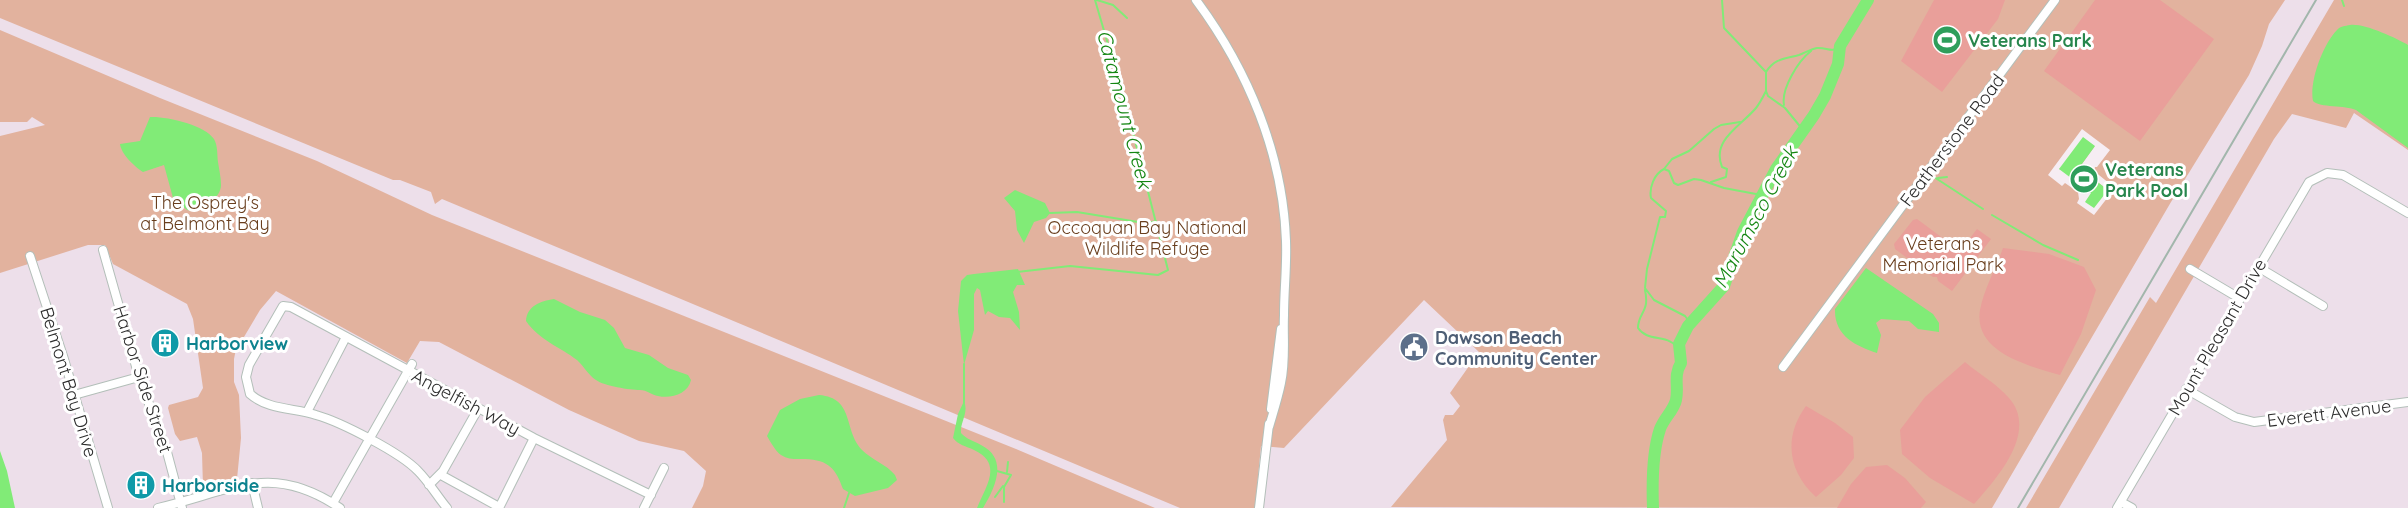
<svg xmlns="http://www.w3.org/2000/svg" width="2408" height="508" viewBox="0 0 2408 508" font-family="Quicksand,sans-serif">
<style>
.green{fill:#e2b29e}
.pitch{fill:#e99f9a}
.plaza{fill:#f6edf3;fill-rule:evenodd}
.water{fill:#81eb77}
.lines{fill:none;stroke-linecap:round;stroke-linejoin:round}
.stream{stroke:#81eb77;stroke-width:2}
.river{stroke:#81eb77;stroke-width:12}
.street-casing{stroke:#b3bfb9;stroke-width:10}
.street{stroke:#fff;stroke-width:8}
.rail{stroke:#a2b6ac;stroke-width:2}
.labels{text-anchor:middle;dominant-baseline:central;stroke-width:6;stroke-linejoin:round;paint-order:stroke}
.leisure-label{font-size:18px;font-weight:bold;fill:#27864d;stroke:#fff;text-anchor:start}
.street-label{font-size:18px;fill:#2c2c2c;stroke:#fff}
.park-label{font-size:18px;fill:#693e1d;stroke:#fff}
.service-label{font-size:18px;font-weight:bold;fill:#4e5e75;stroke:#fff;text-anchor:start}
.culture-label{font-size:18px;font-weight:bold;fill:#0d838f;stroke:#fff;text-anchor:start}
.water-label{font-size:20px;font-style:italic;fill:#148612;stroke:#fff}
</style>
<rect width="100%" height="100%" fill="#eddfea"/>
<path class="green" d="M 0,0 L 2285,0 L 2269,24 L 2262,46 L 2249,75 L 2171,202 L 1992,508 L 1391,507 L 1447,440 L 1443,420 L 1445,415 L 1453,415 L 1460,406 L 1450,393 L 1479,352 L 1424,300 L 1284,448 L 1261,446 L 1255,508 L 1180,508 L 442,199 L 435,204 L 431,192 L 400,180 L 393,180 L 0,18 Z
M 2334,0 L 2408,0 L 2408,150 L 2354,113 L 2346,128 L 2292,114 L 2274,139 L 2059,508 L 2026,508 L 2150,297 L 2156,303 Z
M 0,30 L 160,98 L 317,161 L 432,215 L 1016,449 L 1155,508 L 692,508 L 703,486 L 706,471 L 684,451 L 639,441 L 569,410 L 439,342 L 420,341 L 407,363 L 276,291 L 260,310 L 241,342 L 229,338 L 225,340 L 225,343 L 236,349 L 234,359 L 234,382 L 239,395 L 241,438 L 237,479 L 203,487 L 202,453 L 197,437 L 180,441 L 175,434 L 168,408 L 169,405 L 198,397 L 203,388 L 193,319 L 187,304 L 113,264 L 105,245 L 88,245 L 0,273 L 0,136 L 45,125 L 32,117 L 27,122 L 0,122 Z"/>
<path class="pitch" d="M 1934,0 L 2005,0 L 1998,19 L 1942,92 L 1901,61 Z
M 2095,0 L 2160,0 L 2214,39 L 2140,141 L 2044,71 Z
M 1917,219 L 1956,248 L 1956,252 L 1960,251 L 1977,229 L 1991,239 L 1952,291 L 1938,281 L 1937,277 L 1933,277 L 1895,249 L 1894,244 L 1913,220 Z
M 2003,248 L 2049,254 L 2084,267 L 2096,290 L 2081,334 L 2060,375 C 2030,366 1973,353 1980,310 C 1984,289 1996,268 2003,248 Z
M 1965,362 C 1979,374 1997,384 2009,398 C 2039,432 1996,479 1974,504 L 1930,478 L 1902,454 L 1900,430 L 1925,397 Z
M 1806,406 L 1835,423 L 1853,437 L 1854,458 L 1841,475 L 1816,497 C 1788,472 1783,437 1806,406 Z
M 1887,465 L 1905,478 L 1926,502 L 1921,508 L 1837,508 L 1851,484 L 1866,467 Z"/>
<path class="plaza" d="M 2082,129 L 2110,150 L 2097,167 L 2095,167 L 2094,171 L 2115,188 L 2094,215 L 2077,203 L 2079,199 L 2078,192 L 2065,183 L 2062,186 L 2048,175 ZM 2095,146 L 2079,168 L 2108,190 L 2059,169 Z"/>
<path class="water" d="M 2350,25 C 2364,23 2396,38 2408,45 L 2408,148 L 2356,110 C 2345,105 2320,108 2313,101 C 2309,82 2323,44 2337,30 C 2340,26 2345,26 2350,25 Z
M 150,117 C 166,116 205,125 214,139 C 218,146 217,155 218,162 C 219,169 221,177 221,185 C 221,199 200,212 187,210 L 173,198 L 164,165 L 143,172 C 135,167 121,154 120,144 L 140,141 Z
M 2083,137 L 2095,146 L 2079,168 L 2108,190 L 2094,208 L 2085,202 L 2091,193 L 2059,169 Z
M 1015,190 L 1045,203 L 1050,213 L 1046,218 L 1034,222 L 1024,243 L 1017,230 L 1015,211 L 1004,198 Z
M 1866,268 L 1933,314 L 1939,323 L 1939,332 L 1918,329 L 1909,321 L 1881,319 L 1876,323 L 1881,335 L 1877,353 C 1856,346 1834,336 1835,309 Z
M 1018,269 L 1025,285 L 1017,285 L 1013,292 L 1019,312 L 1020,330 L 1010,318 L 999,317 L 988,311 L 985,315 L 980,290 L 977,288 L 974,294 L 974,330 L 964,365 L 958,311 L 961,281 L 967,275 L 974,274 Z
M 554,299 L 580,312 L 605,320 L 614,328 L 625,348 L 649,355 L 668,368 L 688,375 L 691,380 C 688,394 671,399 658,396 C 652,395 647,390 640,390 C 630,390 604,386 596,380 C 588,375 584,366 577,360 C 560,347 539,340 526,321 C 527,306 540,301 554,299 Z
M 819,395 C 855,398 843,430 862,450 C 872,460 886,464 895,475 L 897,480 L 888,488 L 855,496 L 843,489 C 836,469 829,460 805,459 C 797,459 789,460 781,455 C 776,452 770,441 767,436 L 780,410 L 800,399 Z
M 964,401 C 969,413 960,422 961,433 C 966,439 974,441 981,445 C 1009,459 995,488 983,508 L 977,508 C 985,487 1004,464 974,450 C 966,446 958,445 953,438 L 958,414 Z
M 0,451 L 7,471 L 15,508 L 0,508 Z"/>
<g class="lines">
<path class="stream" d="M 1097,0 L 1113,5 L 1127,18
M 1722,0 L 1724,28 L 1766,72 L 1766,91 L 1768,96 L 1785,108 L 1803,130
M 2342,0 L 2344,6
M 1766,72 C 1775,58 1785,59 1799,55 C 1805,53 1811,49 1817,48 C 1827,47 1832,54 1840,46
M 1784,105 C 1781,89 1798,61 1811,51
M 1664,169 L 1672,159 L 1689,151 L 1714,129 L 1721,125 L 1740,122
M 1934,177 L 1983,209
M 1938,178 L 1947,177
M 1711,182 L 1726,177 L 1727,169 L 1722,167 C 1711,140 1741,126 1756,108 C 1760,103 1763,97 1766,91
M 1050,213 L 1077,212 L 1138,222 L 1141,225 L 1156,221
M 1992,215 L 2043,245 L 2078,260
M 1017,272 L 1070,266 L 1158,275 L 1168,270 L 1127,109 L 1095,0
M 1645,290 C 1650,313 1638,312 1638,328 C 1648,343 1670,333 1679,350
M 1688,326 L 1688,320 L 1685,316 L 1654,300 L 1645,288 L 1647,269 L 1660,217 L 1665,217 L 1666,211 L 1651,198 C 1649,188 1654,174 1664,169 L 1669,171 L 1674,183 L 1678,185 L 1694,179 L 1701,180 L 1724,188 L 1756,194 L 1764,192
M 964,364 L 964,403
M 997,471 L 1011,475 L 1004,487 L 1004,502
M 1007,472 L 1008,462
M 995,497 L 1003,486
M 844,508 L 849,493"/>
<path class="river" d="M 1653,508 C 1652,482 1652,453 1660,429 C 1664,418 1674,410 1676,400 C 1679,387 1673,376 1681,363 L 1679,344 L 1688,326 L 1724,286 L 1743,232 L 1776,169 L 1814,115 L 1825,96 L 1838,64 L 1840,46 L 1868,0"/>
<g class="street-casing">
<path id="street" d="M 1196,0 C 1248,70 1283,154 1286,241 C 1287,266 1284,290 1284,315 C 1283,338 1286,360 1281,383 C 1278,398 1273,413 1269,427
M 103,250 L 139,377 L 167,452 L 182,508
M 30,256 L 63,356 L 108,508
M 2258,267 L 2323,306
M 2190,269 L 2239,298
M 1783,367 L 2055,0
M 2186,389 L 2235,417 L 2254,422 L 2408,402
M 74,395 L 139,377
M 1271,409 L 1281,329
M 307,412 L 346,337
M 441,475 L 499,507
M 252,483 L 258,508
M 429,485 L 443,471 L 478,409
M 2121,502 L 2132,508
M 333,503 L 412,364
M 158,508 C 232,491 270,461 340,508
M 447,508 C 437,496 429,482 418,471 C 401,453 341,422 316,415 C 295,408 268,410 250,394 L 246,377 L 249,365 L 283,306 L 291,307 L 534,438 L 651,495
M 499,508 L 534,438
M 644,508 L 664,468
M 1259,508 L 1269,424
M 2117,508 L 2309,182 L 2327,173 L 2343,175 L 2408,213"/>
</g>
<use href="#street" class="street"/>
<path class="rail" d="M 2018,508 L 2316,0"/>
</g>
<defs>
<g id="stadium-disc" transform="scale(1.5)"><circle r="9.5" fill="#2e9e5b" stroke="#fff"/><path d="M0-5a6.5 5 0 1 0 0 10a6.5 5 0 1 0 0-10ZM-3.5-1.8h7v3.6h-7Z" fill="#fff"/></g>
<g id="building-disc" transform="scale(1.5)"><circle r="9.5" fill="#0f9aa8" stroke="#fff"/><path d="M-4-6H4V6H1V3H-1V6H-4ZM-2.5-4.3h1.7v1.8h-1.7ZM.8-4.3h1.7v1.8H.8ZM-2.5-1h1.7V.8h-1.7ZM.8-1h1.7V.8H.8Z" fill="#fff"/></g>
<g id="civic-disc" transform="scale(1.5)"><circle r="9.5" fill="#5c6f8a" stroke="#fff"/><path d="M-.6-6.5H3V-4.5H.6V-3L4-1V1h2V6H-6V1h2V-1L-.6-3ZM-1.2 2.5V6h2.4V2.5Z" fill="#fff"/></g>
</defs>
<g fill-rule="evenodd">
<use href="#stadium-disc" x="1947" y="40"/>
<use href="#stadium-disc" x="2084" y="179"/>
<use href="#building-disc" x="165" y="343"/>
<use href="#civic-disc" x="1414" y="347"/>
<use href="#building-disc" x="141" y="485"/>
</g>
<g class="labels">
<g class="leisure-label">
<text x="1968" y="40">Veterans Park</text>
<text x="2105" y="169">Veterans<tspan x="2105" dy="21">Park Pool</tspan></text>
</g>
<g class="street-label">
<text transform="translate(1952 140) rotate(-53)">Featherstone Road</text>
<text transform="translate(2217 337) rotate(-60)">Mount Pleasant Drive</text>
<text transform="translate(143 379) rotate(72)">Harbor Side Street</text>
<text transform="translate(69 382) rotate(73)">Belmont Bay Drive</text>
<text transform="translate(466 402) rotate(28)">Angelfish Way</text>
<text transform="translate(2329 413) rotate(-7)">Everett Avenue</text>
</g>
<g class="park-label">
<text x="205" y="202">The Osprey's<tspan x="205" dy="21">at Belmont Bay</tspan></text>
<text x="1147" y="227">Occoquan Bay National<tspan x="1147" dy="21">Wildlife Refuge</tspan></text>
<text x="1943" y="243">Veterans<tspan x="1943" dy="21">Memorial Park</tspan></text>
</g>
<g class="service-label">
<text x="1435" y="337">Dawson Beach<tspan x="1435" dy="21">Community Center</tspan></text>
</g>
<g class="culture-label">
<text x="186" y="343">Harborview</text>
<text x="162" y="485">Harborside</text>
</g>
<g class="water-label">
<text transform="translate(1125 109) rotate(75)">Catamount Creek</text>
<text transform="translate(1755 217) rotate(-62)">Marumsco Creek</text>
</g>
</g>
</svg>
